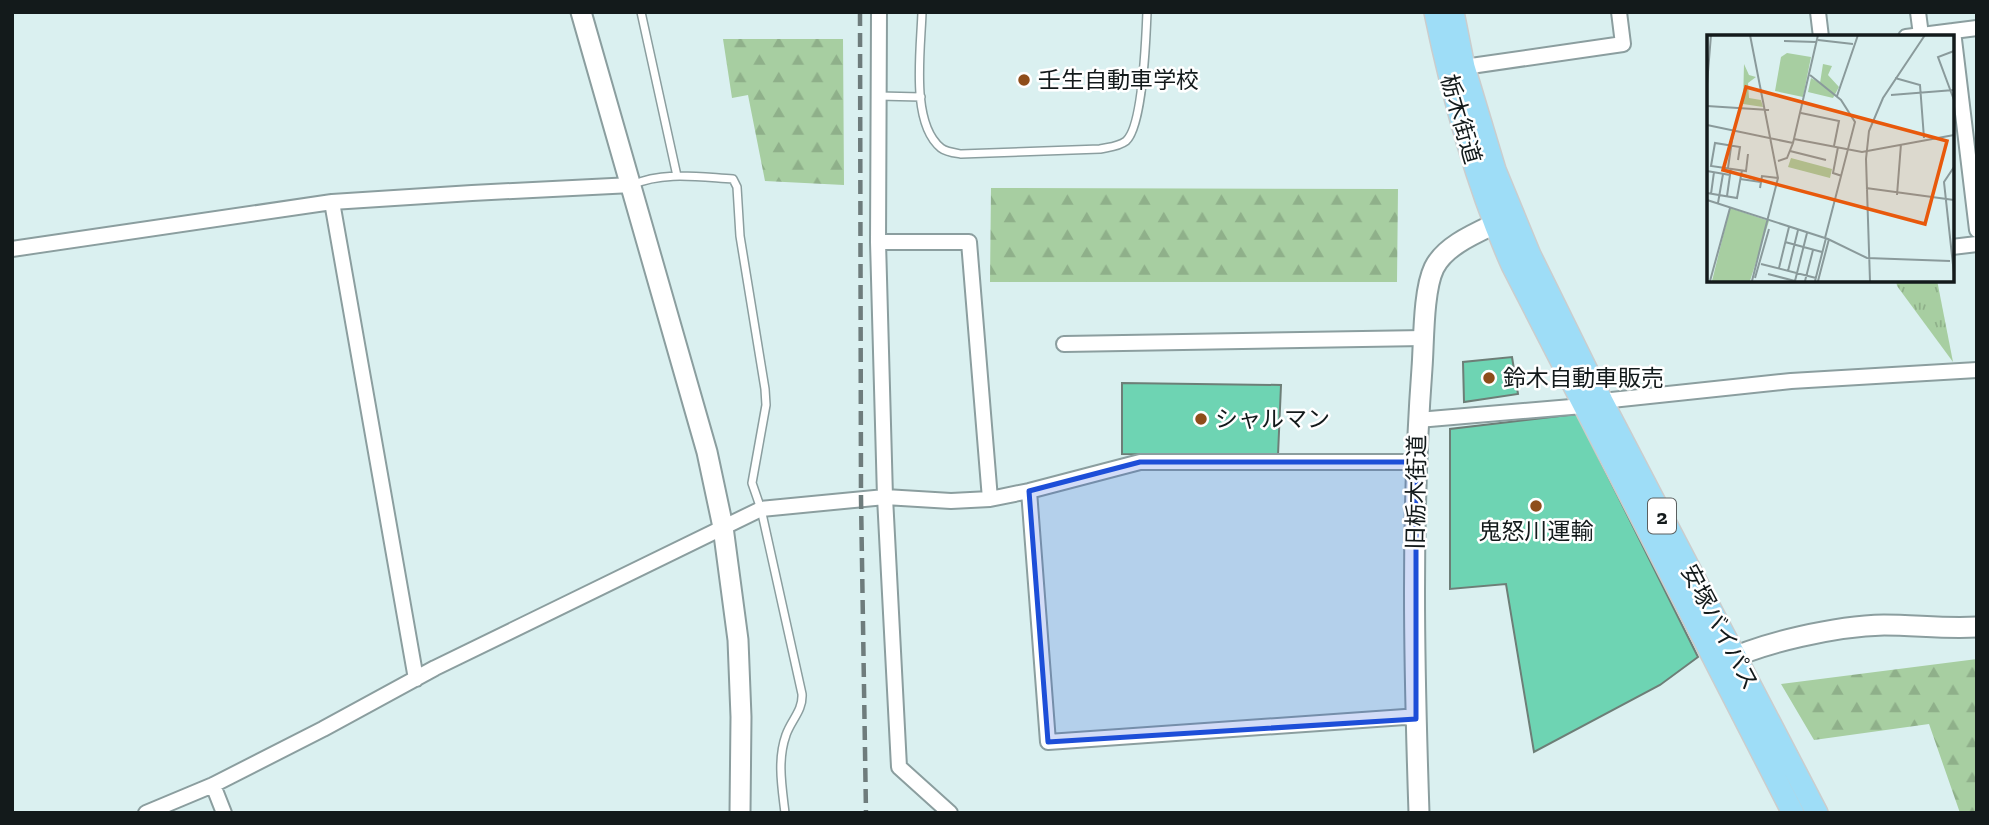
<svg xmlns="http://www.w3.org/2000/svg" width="1989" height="825" viewBox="0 0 1989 825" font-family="'Zilla Slab','Noto Sans JP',serif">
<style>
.grass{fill:url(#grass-tufts)}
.forest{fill:url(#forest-firs)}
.building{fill:#6ed4b3;stroke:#6d7e77;stroke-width:2}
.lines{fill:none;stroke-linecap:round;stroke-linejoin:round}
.lane-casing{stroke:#8b9e9f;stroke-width:10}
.street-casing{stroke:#8b9e9f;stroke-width:18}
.secondary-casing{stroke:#8b9e9f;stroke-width:23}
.primary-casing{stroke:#cbcdcd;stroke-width:24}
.lane{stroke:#fff;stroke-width:7}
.street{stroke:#fff;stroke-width:14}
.secondary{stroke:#fff;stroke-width:19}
.primary{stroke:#9eddf7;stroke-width:21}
.rail{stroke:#6e7c7c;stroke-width:4.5;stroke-dasharray:14 7;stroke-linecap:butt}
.marked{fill:#1d4ed8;fill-opacity:0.2;stroke:#1d4ed8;stroke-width:5;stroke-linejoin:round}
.poi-dot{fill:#8e4d1a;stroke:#fff;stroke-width:2.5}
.labels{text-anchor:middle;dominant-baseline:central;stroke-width:5;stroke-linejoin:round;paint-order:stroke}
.shield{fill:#fff;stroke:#5a5f5f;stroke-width:2}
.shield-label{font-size:21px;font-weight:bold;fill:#131a1b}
.poi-label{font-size:23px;fill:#131a1b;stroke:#fff;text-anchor:start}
.street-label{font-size:23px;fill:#131a1b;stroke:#fff}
.inset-road{fill:none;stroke:#8a9a9b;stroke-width:2}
.view{fill:#e8590c;fill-opacity:0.15;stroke:#e8590c;stroke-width:3.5}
.inset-edge{fill:none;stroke:#131a1b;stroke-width:3.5}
</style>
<defs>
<pattern id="grass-tufts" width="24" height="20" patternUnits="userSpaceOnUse" patternTransform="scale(1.75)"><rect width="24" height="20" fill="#a7cea1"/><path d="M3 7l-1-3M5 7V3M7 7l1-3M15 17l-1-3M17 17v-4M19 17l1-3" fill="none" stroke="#8fb08a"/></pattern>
<pattern id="forest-firs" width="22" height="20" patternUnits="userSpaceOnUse" patternTransform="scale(1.75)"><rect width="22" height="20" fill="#a7cea1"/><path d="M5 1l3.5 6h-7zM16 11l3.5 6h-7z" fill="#8fb08a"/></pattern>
</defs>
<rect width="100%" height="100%" fill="#daf0f0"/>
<path class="grass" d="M 1896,280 L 1937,280 L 1953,362 L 1897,286 Z"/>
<path class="forest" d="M 723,39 L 843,39 L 844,185 L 765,181 L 748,95 L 732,98 Z
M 991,188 L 1398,189 L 1397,282 L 990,282 Z
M 1977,659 L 1977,813 L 1960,813 L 1929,724 L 1814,740 L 1781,684 Z"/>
<path class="building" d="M 1512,357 L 1518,394 L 1464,402 L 1463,362 Z
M 1122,383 L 1281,385 L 1278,455 L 1122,454 Z
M 1577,414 L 1698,657 L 1660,685 L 1534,752 L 1506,584 L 1450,589 L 1450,429 Z"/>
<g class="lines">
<g class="lane-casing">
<path id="lane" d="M 641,12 L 677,176
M 922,12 C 921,49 910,123 941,148 C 946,152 955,153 961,154 L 1100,149 C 1109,147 1118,147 1126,141 C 1143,126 1146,37 1147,12
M 879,96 L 921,97
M 632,185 C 663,171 699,177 733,179 L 737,187 L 740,236 L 765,389 L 766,405 L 752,483 L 761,509 L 802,694 C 803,711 791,720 786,735 C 777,760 782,787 785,813"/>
</g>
<g class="street-casing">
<path id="street" d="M 879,12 L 878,242 L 885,497 L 899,767 L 950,813
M 1818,12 L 1821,37
M 1918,12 L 1921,35
M 1953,31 L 1977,230
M 1906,37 L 1977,28
M 1464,67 L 1623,44 L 1619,12
M 332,202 L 416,679
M 878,242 L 969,242 L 990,499
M 1952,247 L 1977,244
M 12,249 L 332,202 L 472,193 L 632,185
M 1064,344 L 1424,338
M 1418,420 L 1583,406 L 1602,401 L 1791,381 L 1977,370
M 1029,491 L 1048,742 L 1405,717 L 1416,719
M 213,785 L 224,813
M 146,813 L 213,785 L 323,729 L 435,668 L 761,509 L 885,497 L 951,501 L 990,499 L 1029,491 L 1140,462 L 1416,462"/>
</g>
<g class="secondary-casing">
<path id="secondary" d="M 581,12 L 707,452 L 723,527 L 738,640 L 741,717 L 740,813
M 1721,663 C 1763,642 1837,626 1884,625 C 1915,625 1946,629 1977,627
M 1419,813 C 1414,664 1411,516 1422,368 C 1424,342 1423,291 1434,268 C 1446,243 1484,230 1507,218"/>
</g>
<g class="primary-casing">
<path id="primary" d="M 1435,12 C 1453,99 1476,184 1512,265 L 1793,813
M 1453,12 L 1464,67 L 1495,170 L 1530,255 L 1602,401 L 1817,813"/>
</g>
<use href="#lane" class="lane"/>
<use href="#street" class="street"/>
<use href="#secondary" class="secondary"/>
<use href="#primary" class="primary"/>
<path class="rail" d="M 860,12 L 861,498 L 866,813"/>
</g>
<path class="marked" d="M 1140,462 L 1416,462 L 1416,719 L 1048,742 L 1029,491 Z"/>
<g class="poi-dot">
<circle cx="1024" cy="80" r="7"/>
<circle cx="1489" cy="378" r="7"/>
<circle cx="1201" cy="419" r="7"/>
<circle cx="1536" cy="506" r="7"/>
</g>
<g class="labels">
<rect class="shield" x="1648" y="498.5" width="28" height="35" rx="5"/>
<g class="shield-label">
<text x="1662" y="516">2</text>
</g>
<g class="poi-label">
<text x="1038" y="80">壬生自動車学校</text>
<text x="1503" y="378">鈴木自動車販売</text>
<text x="1215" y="419">シャルマン</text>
<text x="1536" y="531" text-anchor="middle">鬼怒川運輸</text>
</g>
<g class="street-label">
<text transform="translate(1461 119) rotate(74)">栃木街道</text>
<text transform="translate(1416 492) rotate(-89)">旧栃木街道</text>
<text transform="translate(1720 627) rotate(62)">安塚バイパス</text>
</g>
</g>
<g transform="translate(1707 35)">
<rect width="247" height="247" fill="#daf0f0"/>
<path d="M 23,173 L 62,186 L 43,246 L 5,246 Z" fill="#a7cea1"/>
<path d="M 80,18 L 104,22 L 96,62 L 68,56 L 74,22 ZM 37,29 L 42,40 L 49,42 L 41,48 L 42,63 L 54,65 L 56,72 L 36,69 ZM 116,29 L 125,31 L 121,40 L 132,52 L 126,63 L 101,57 L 104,43 L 113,48 ZM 84,123 L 125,134 L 123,143 L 81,132 Z" fill="#a7cea1"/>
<path class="inset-road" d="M 43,0 L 71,143 L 45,246M 111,5 L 146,9M 77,6 L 109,7M 247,16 L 231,22 L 247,65M 103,40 L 134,65 L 148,87 L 118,203M 188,43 L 213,50 L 217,103M 0,49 L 4,0M 184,60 L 247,55M 130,61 L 151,0M 0,71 L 62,75M 94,78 L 132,86 L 127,111M 0,90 L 86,108M 87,104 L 155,117 L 247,100M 131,112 L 126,138 L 135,141M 83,116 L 119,125M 31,125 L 33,112 L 8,108 L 4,131 L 39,136 L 41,119M 71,126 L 80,123 L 86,108 L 111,0M 247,132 L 237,147 L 247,239M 21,133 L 26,98M 0,136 L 23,140M 33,144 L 54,147M 53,153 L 55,141 L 71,143M 159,153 L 247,165M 0,158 L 30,163 L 35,135M 4,159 L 7,137M 190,160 L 194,109M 20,161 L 24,133M 0,165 L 121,204 L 160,223 L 243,226M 11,168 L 16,139M 78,207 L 115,217M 54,229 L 109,243M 72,233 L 82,192M 81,236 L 91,195M 61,239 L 88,246M 48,243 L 62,194M 3,246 L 23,173M 88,246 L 100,198M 98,246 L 106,215M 108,246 L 119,203M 111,246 L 122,204M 163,246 L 159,124 L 162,96 L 176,63 L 218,0"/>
<path class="view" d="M 39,52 L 240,106 L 218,189 L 16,135 Z"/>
<rect width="247" height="247" class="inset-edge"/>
</g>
<rect width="1989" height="825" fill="none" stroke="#131a1b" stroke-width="28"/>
</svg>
